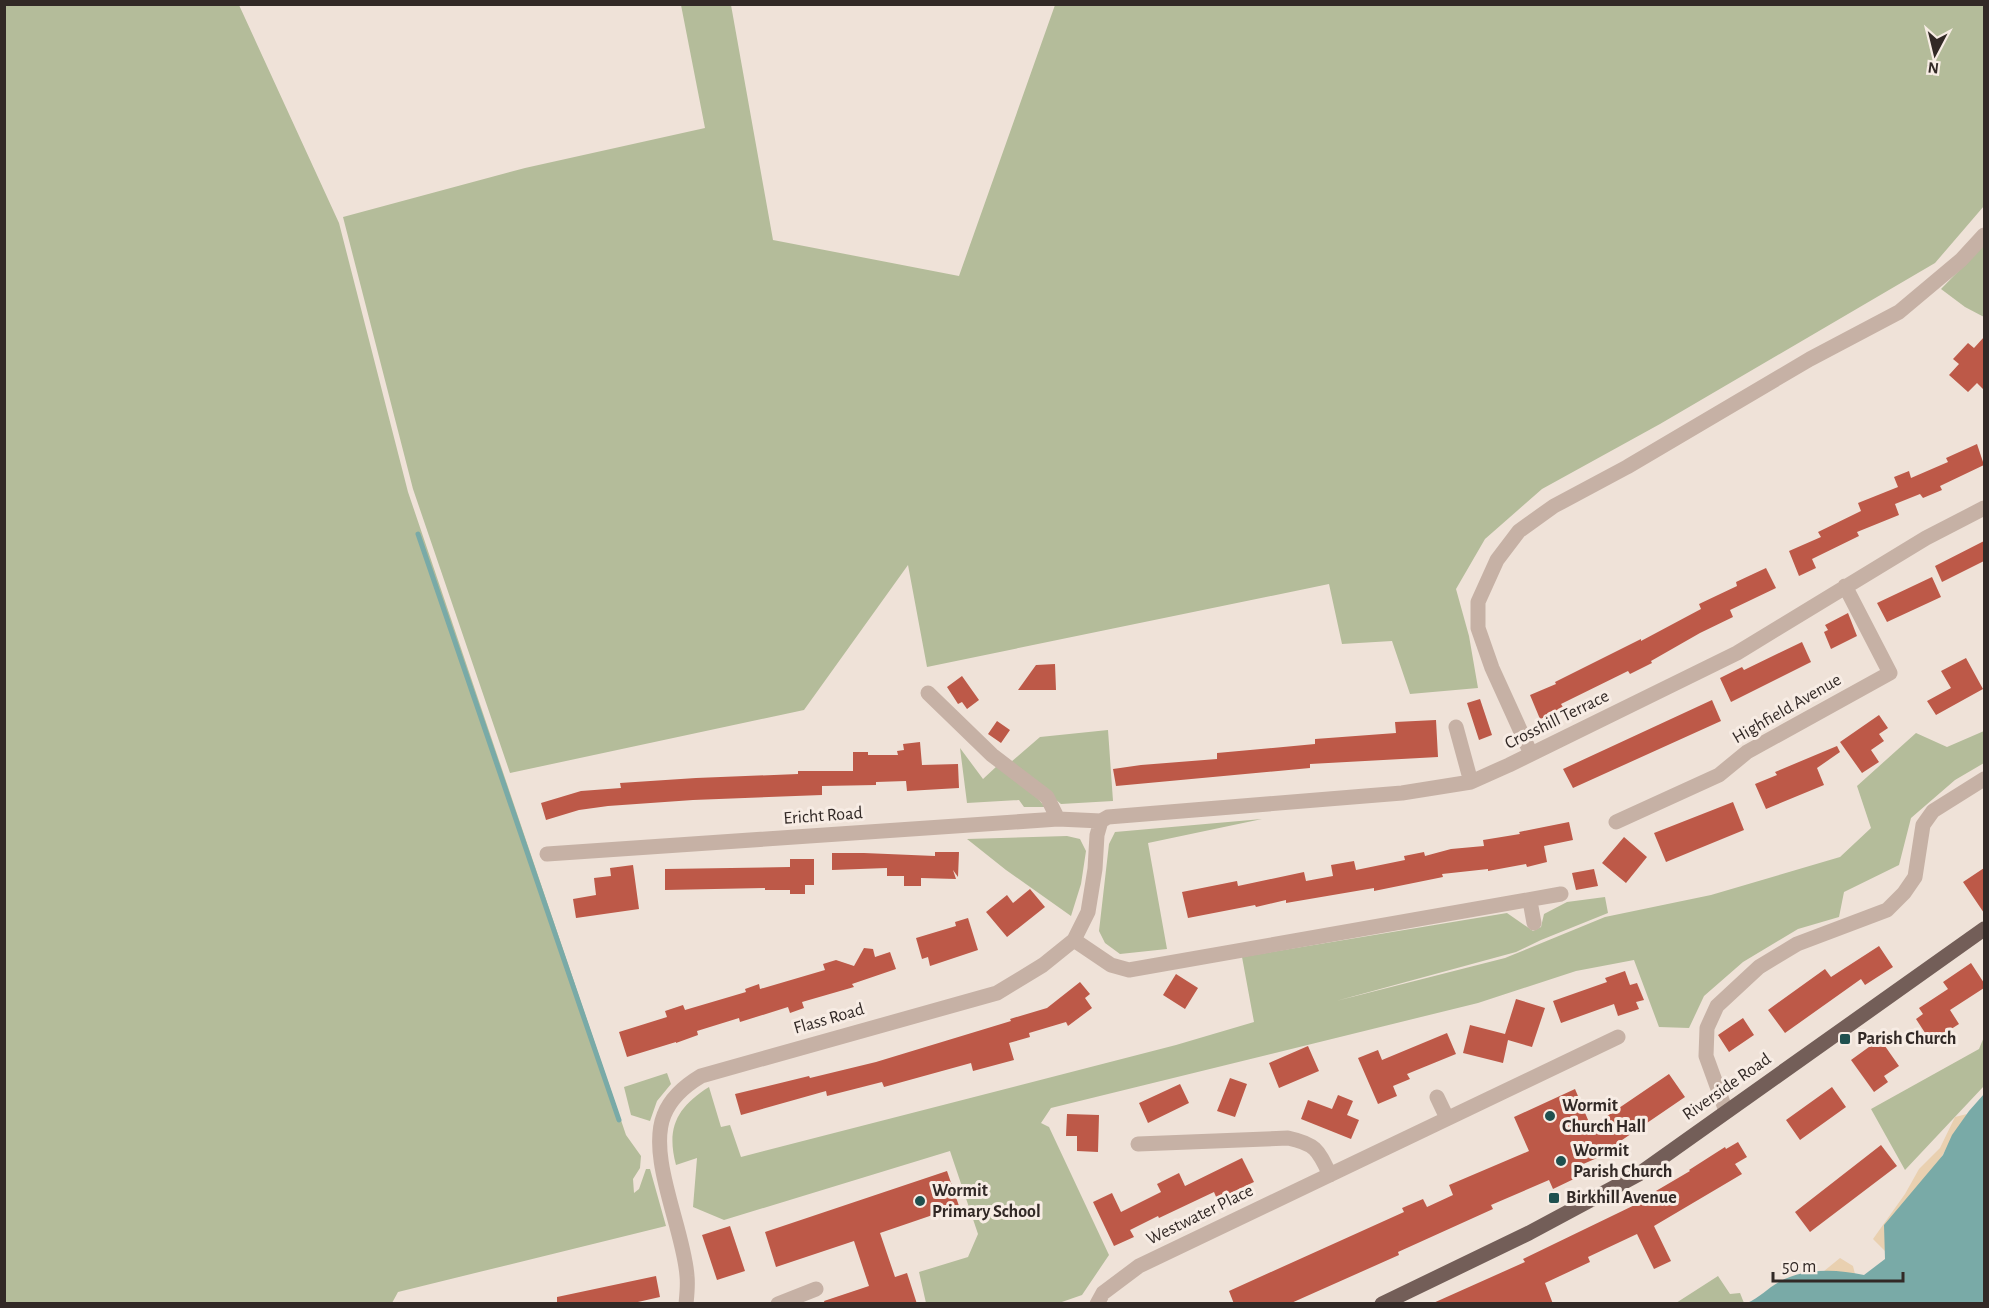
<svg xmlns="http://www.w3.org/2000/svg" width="1989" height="1308" viewBox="0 0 1989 1308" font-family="'Alegreya Sans',sans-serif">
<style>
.green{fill:#b4bc9a}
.sand{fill:#e9d0b0}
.water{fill:#79aaa7}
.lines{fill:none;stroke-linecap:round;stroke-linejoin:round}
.stream{stroke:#79aaa7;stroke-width:5}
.building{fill:#bd5948}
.minor{stroke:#c6b1a5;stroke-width:15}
.major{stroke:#735e58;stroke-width:15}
.poi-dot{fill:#1f504f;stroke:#f7ece4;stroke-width:2}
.labels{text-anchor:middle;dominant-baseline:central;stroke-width:6;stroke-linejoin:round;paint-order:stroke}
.street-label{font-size:18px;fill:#322926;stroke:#f7ece4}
.poi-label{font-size:18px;font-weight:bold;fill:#322926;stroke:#f7ece4;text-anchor:start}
</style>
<rect width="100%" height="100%" fill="#efe2d8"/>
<path class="green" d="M 5,4 L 239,5 L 339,223 L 408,492 L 626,1135 L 641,1156 L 640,1168 L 633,1179 L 634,1193 L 639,1189 L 646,1169 L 650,1169 L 666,1226 L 398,1292 L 392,1303 L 5,1303 Z
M 681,5 L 731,5 L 773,240 L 959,276 L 1055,5 L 1984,5 L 1984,206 L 1935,263 L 1660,424 L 1542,489 L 1485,539 L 1456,589 L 1469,636 L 1478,688 L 1410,694 L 1392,641 L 1342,644 L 1329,584 L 927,667 L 908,565 L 804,710 L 510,773 L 413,489 L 343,217 L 525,168 L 705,128 Z
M 1984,245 L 1984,317 L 1965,307 L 1941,289 Z
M 1108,730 L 1113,801 L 1061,804 L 1011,762 L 1040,737 Z
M 1984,731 L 1984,763 L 1955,780 L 1911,818 L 1899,865 L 1844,892 L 1839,917 L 1798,929 L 1743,962 L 1704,996 L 1689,1028 L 1659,1027 L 1634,960 L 1576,971 L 1478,1003 L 1051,1108 L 1041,1123 L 1049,1127 L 1109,1255 L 1082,1295 L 1059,1303 L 926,1303 L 919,1272 L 968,1257 L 978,1234 L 950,1151 L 724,1220 L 693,1207 L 697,1158 L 676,1165 C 666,1128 677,1107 709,1087 L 721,1127 L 730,1125 L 741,1157 L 1176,1045 L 1254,1022 L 1242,957 L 1507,913 L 1533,931 L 1541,927 L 1544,914 L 1567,902 L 1605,897 L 1608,913 L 1541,940 L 1516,952 L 1336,1001 L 1505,958 L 1605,917 L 1711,895 L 1840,857 L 1871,828 L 1857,786 L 1916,733 L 1947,747 Z
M 960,748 L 983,779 L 997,766 L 1034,794 L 1045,807 L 1024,807 L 1019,800 L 967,803 Z
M 1262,819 L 1148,843 L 1167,949 L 1120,954 L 1105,943 L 1099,931 L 1109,844 L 1115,832 Z
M 1067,836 L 1080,839 L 1086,851 L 1081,884 L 1071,916 L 1006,870 L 967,839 Z
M 1984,1037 L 1984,1086 L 1905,1170 L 1871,1109 L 1979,1049 Z
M 667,1073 L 671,1084 L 657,1101 L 650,1121 L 631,1115 L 624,1087 Z
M 1718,1276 L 1730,1294 L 1740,1293 L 1744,1303 L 1676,1303 Z"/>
<path class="sand" d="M 1967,1114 L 1933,1171 L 1897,1225 L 1885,1251 L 1873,1239 L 1905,1194 L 1919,1169 L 1940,1148 L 1955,1117 Z
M 1840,1258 L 1853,1266 L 1855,1274 L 1818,1276 Z"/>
<path class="water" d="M 1984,1094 L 1984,1303 L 1747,1303 C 1759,1298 1768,1288 1779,1282 C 1805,1268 1835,1269 1864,1275 L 1885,1259 L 1884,1225 L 1943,1155 L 1952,1135 L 1969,1111 Z"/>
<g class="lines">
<path class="stream" d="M 418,534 L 619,1120"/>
</g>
<path class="building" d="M 1984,337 L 1984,390 L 1977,383 L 1968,392 L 1949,375 L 1959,364 L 1953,359 L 1968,343 L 1974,348 Z
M 1977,444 L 1984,465 L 1940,486 L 1942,490 L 1923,498 L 1920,494 L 1895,504 L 1899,515 L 1857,532 L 1859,536 L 1812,559 L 1816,568 L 1799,576 L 1789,551 L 1821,537 L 1818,532 L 1861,511 L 1858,503 L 1898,487 L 1894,477 L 1909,471 L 1911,478 L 1948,462 L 1946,458 Z
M 1984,541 L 1984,561 L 1942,582 L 1935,566 Z
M 1766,568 L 1776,588 L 1730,610 L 1733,617 L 1700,633 L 1651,661 L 1652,663 L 1630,674 L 1628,671 L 1561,704 L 1564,709 L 1540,719 L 1530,695 L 1556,684 L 1555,682 L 1641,639 L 1641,641 L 1701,609 L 1699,604 L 1737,586 L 1736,582 Z
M 1932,577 L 1941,597 L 1887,622 L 1877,603 Z
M 1848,613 L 1857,636 L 1831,649 L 1824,632 L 1828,630 L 1825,625 Z
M 1802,642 L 1811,662 L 1731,702 L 1720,678 L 1742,667 L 1744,670 Z
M 1966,658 L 1983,689 L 1936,715 L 1927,701 L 1951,688 L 1941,671 Z
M 1055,664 L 1056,690 L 1018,690 L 1036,665 Z
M 962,676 L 979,700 L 967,709 L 962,702 L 958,704 L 947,687 Z
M 1480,699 L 1492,735 L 1479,740 L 1467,703 Z
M 1712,700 L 1721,721 L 1573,788 L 1563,769 Z
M 1879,715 L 1888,728 L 1879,734 L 1884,741 L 1871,750 L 1879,762 L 1862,773 L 1840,742 Z
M 1436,720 L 1438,757 L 1310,764 L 1310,768 L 1116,786 L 1113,769 L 1141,765 L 1217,759 L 1217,753 L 1315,744 L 1315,739 L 1396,733 L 1395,722 Z
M 997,721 L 1010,730 L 1001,743 L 988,734 Z
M 920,742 L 922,765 L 958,764 L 959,788 L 907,791 L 906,781 L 876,782 L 876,785 L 822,786 L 822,795 L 693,800 L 608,806 L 579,810 L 546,820 L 541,803 L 581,791 L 621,788 L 620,783 L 696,778 L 798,774 L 798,771 L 853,771 L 853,752 L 868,752 L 868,755 L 898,755 L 897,751 L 904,750 L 903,744 Z
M 1837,746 L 1840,752 L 1817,768 L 1824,785 L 1766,809 L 1755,784 L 1777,775 L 1775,772 Z
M 1733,802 L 1744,830 L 1666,862 L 1654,833 Z
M 1569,822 L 1573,840 L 1544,846 L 1547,862 L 1527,867 L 1526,864 L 1488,871 L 1488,869 L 1442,874 L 1443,877 L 1374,891 L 1374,888 L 1286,903 L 1286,900 L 1256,907 L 1255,905 L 1188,918 L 1182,892 L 1237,881 L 1238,886 L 1304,872 L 1306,881 L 1333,876 L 1331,865 L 1354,861 L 1356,870 L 1405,860 L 1404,856 L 1424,852 L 1425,856 L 1451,849 L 1484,846 L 1483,840 L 1520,834 L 1519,832 Z
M 1624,837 L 1647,857 L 1626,883 L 1602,863 Z
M 935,852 L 959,852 L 958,877 L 953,870 L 956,879 L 921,878 L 921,886 L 904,886 L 904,876 L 887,876 L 887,868 L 832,870 L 832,853 L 864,853 L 935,856 Z
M 790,859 L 814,859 L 814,885 L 805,885 L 805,894 L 790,894 L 790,890 L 765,890 L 765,888 L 665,890 L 665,869 L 790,867 Z
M 633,865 L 639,909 L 576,918 L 573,899 L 596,895 L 594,878 L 611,876 L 610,868 Z
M 1984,868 L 1984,913 L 1963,882 Z
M 1594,869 L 1598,886 L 1576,890 L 1572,873 Z
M 1030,889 L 1045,907 L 1007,937 L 986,912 L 1007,895 L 1013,903 Z
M 968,918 L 978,950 L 930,966 L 928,957 L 922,959 L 916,938 L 956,926 L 955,922 Z
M 1879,946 L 1893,967 L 1865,985 L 1861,979 L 1785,1033 L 1768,1010 L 1825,969 L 1831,977 Z
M 864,948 L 873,949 L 875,957 L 890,952 L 896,969 L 852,984 L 854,987 L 802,1002 L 804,1008 L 790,1013 L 788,1007 L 740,1022 L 739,1018 L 697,1031 L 698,1035 L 676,1043 L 676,1042 L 627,1057 L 619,1032 L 667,1017 L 665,1011 L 683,1005 L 685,1010 L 746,992 L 745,989 L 759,984 L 760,989 L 825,970 L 823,964 L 836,960 L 854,966 Z
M 1971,963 L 1984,983 L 1984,988 L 1950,1010 L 1959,1024 L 1931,1042 L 1916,1019 L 1923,1014 L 1919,1008 L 1948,989 L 1943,982 Z
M 1625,971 L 1630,985 L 1637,983 L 1644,1000 L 1636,1002 L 1639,1009 L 1618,1016 L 1614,1004 L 1561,1023 L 1553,1001 L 1607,982 L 1605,978 Z
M 1176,974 L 1198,988 L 1185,1009 L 1163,995 Z
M 1080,982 L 1090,994 L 1085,998 L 1092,1008 L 1068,1026 L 1066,1022 L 1029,1033 L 1030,1037 L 1009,1043 L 1014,1060 L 973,1071 L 971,1063 L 884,1087 L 882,1082 L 827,1096 L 826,1091 L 741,1115 L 735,1094 L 809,1076 L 810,1078 L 876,1062 L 1011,1021 L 1010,1019 L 1047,1008 Z
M 1516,999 L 1545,1008 L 1532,1047 L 1508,1040 L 1503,1063 L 1463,1053 L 1470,1025 L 1505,1034 Z
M 1743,1018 L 1754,1035 L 1729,1052 L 1718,1035 Z
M 1447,1033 L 1456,1054 L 1407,1074 L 1410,1079 L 1393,1086 L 1397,1096 L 1378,1104 L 1358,1058 L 1378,1050 L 1382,1060 Z
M 1880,1039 L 1899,1066 L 1884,1076 L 1888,1082 L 1874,1092 L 1851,1060 Z
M 1308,1046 L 1319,1071 L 1279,1088 L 1269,1063 Z
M 1669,1074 L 1685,1097 L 1603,1153 L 1604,1155 L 1574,1168 L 1578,1177 L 1553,1189 L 1549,1180 L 1491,1205 L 1493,1209 L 1398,1252 L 1399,1255 L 1289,1304 L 1234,1304 L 1229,1291 L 1404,1212 L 1402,1208 L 1423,1199 L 1427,1207 L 1453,1195 L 1449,1185 L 1529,1151 L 1514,1117 L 1575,1089 L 1591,1127 Z
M 1230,1078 L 1247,1084 L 1235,1117 L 1217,1111 Z
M 1180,1084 L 1189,1103 L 1148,1123 L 1139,1103 Z
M 1832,1087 L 1846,1107 L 1800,1140 L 1786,1120 Z
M 1338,1095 L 1353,1101 L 1347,1115 L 1359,1120 L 1351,1139 L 1301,1119 L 1308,1100 L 1332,1109 Z
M 1067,1114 L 1099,1115 L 1098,1152 L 1077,1151 L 1077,1136 L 1066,1136 Z
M 1738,1142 L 1747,1157 L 1735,1164 L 1742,1174 L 1654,1226 L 1671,1261 L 1654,1269 L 1637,1234 L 1588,1257 L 1590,1262 L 1545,1283 L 1553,1304 L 1431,1304 L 1525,1262 L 1523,1259 L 1645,1200 L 1644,1198 L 1690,1171 L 1689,1170 L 1725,1147 L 1726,1149 Z
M 1881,1145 L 1897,1166 L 1810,1232 L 1795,1212 Z
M 1242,1158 L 1254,1182 L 1217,1199 L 1214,1192 L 1159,1218 L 1158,1216 L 1130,1230 L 1134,1237 L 1114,1246 L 1093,1202 L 1112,1193 L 1121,1212 L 1161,1192 L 1157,1184 L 1179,1173 L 1185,1186 Z
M 947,1171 L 959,1206 L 880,1233 L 895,1277 L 907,1273 L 917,1304 L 825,1304 L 824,1301 L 869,1286 L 854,1241 L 776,1267 L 765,1232 Z
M 730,1226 L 745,1271 L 717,1280 L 702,1235 Z
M 656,1276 L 660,1297 L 629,1304 L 557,1304 L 557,1297 Z"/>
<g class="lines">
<path class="minor" d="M 928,693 L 992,755 L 1047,797 L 1058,819
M 1456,727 L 1471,782
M 1531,754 L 1492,668 L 1478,628 L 1478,602 L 1497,560 L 1519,531 L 1554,506 L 1627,467 L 1810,359 L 1899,312 L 1961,260 L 1984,235
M 1101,821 L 1108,817 L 1402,793 L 1471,782 L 1509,765 L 1737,653 L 1926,538 L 1984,508
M 1616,822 L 1719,775 L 1747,752 L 1890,673 L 1845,586
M 547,854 L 1058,819 L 1101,821
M 1530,901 L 1534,923
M 1074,940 L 1111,965 L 1129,970 L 1561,894
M 1437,1097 L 1447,1118
M 1726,1111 L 1706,1056 L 1707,1028 L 1717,1006 L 1759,967 L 1797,944 L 1887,910 L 1904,893 L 1915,877 L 1923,825 L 1933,811 L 1984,779
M 1138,1144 L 1288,1138 C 1316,1144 1318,1150 1330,1175
M 686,1304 C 687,1294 688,1285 687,1276 C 684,1230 647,1157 664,1115 C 671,1097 686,1085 701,1076 L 997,993 L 1043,965 L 1074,940 L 1088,912 L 1095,869 L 1097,835 L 1101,821
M 778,1304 L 816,1289
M 1097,1304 L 1103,1293 L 1139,1266 L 1618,1037"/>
<path class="major" d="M 1382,1304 L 1529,1233 L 1639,1174 L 1984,929"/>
</g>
<g class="poi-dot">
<rect x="1839" y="1033" width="12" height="12" rx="3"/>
<circle cx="1550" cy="1116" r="6"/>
<circle cx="1561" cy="1161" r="6"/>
<rect x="1548" y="1192" width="12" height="12" rx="3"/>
<circle cx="920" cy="1201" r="6"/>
</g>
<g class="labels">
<g class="street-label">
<text transform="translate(1787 709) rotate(-30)">Highfield Avenue</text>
<text transform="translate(1557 720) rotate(-26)">Crosshill Terrace</text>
<text transform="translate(823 816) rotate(-4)">Ericht Road</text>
<text transform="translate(829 1019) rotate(-16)">Flass Road</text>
<text transform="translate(1727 1087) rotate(-35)">Riverside Road</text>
<text transform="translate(1200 1215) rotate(-26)">Westwater Place</text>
</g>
<g class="poi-label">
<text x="1857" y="1039">Parish Church</text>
<text x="1562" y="1106">Wormit<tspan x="1562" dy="21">Church Hall</tspan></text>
<text x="1573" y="1151">Wormit<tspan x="1573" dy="21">Parish Church</tspan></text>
<text x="932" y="1191">Wormit<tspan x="932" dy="21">Primary School</tspan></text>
<text x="1566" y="1198">Birkhill Avenue</text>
</g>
</g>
<rect width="1989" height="1308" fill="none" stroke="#322926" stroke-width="12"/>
<g transform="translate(1935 54) rotate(187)" stroke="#f7ece4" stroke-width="4.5" paint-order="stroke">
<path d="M0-4.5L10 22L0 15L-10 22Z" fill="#322926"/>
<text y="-9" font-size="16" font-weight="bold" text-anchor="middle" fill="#322926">N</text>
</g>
<path d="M1773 1272v9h130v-9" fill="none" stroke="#322926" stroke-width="3"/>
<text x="1782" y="1272" font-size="18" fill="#322926" stroke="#f7ece4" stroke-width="4.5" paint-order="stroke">50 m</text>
</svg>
